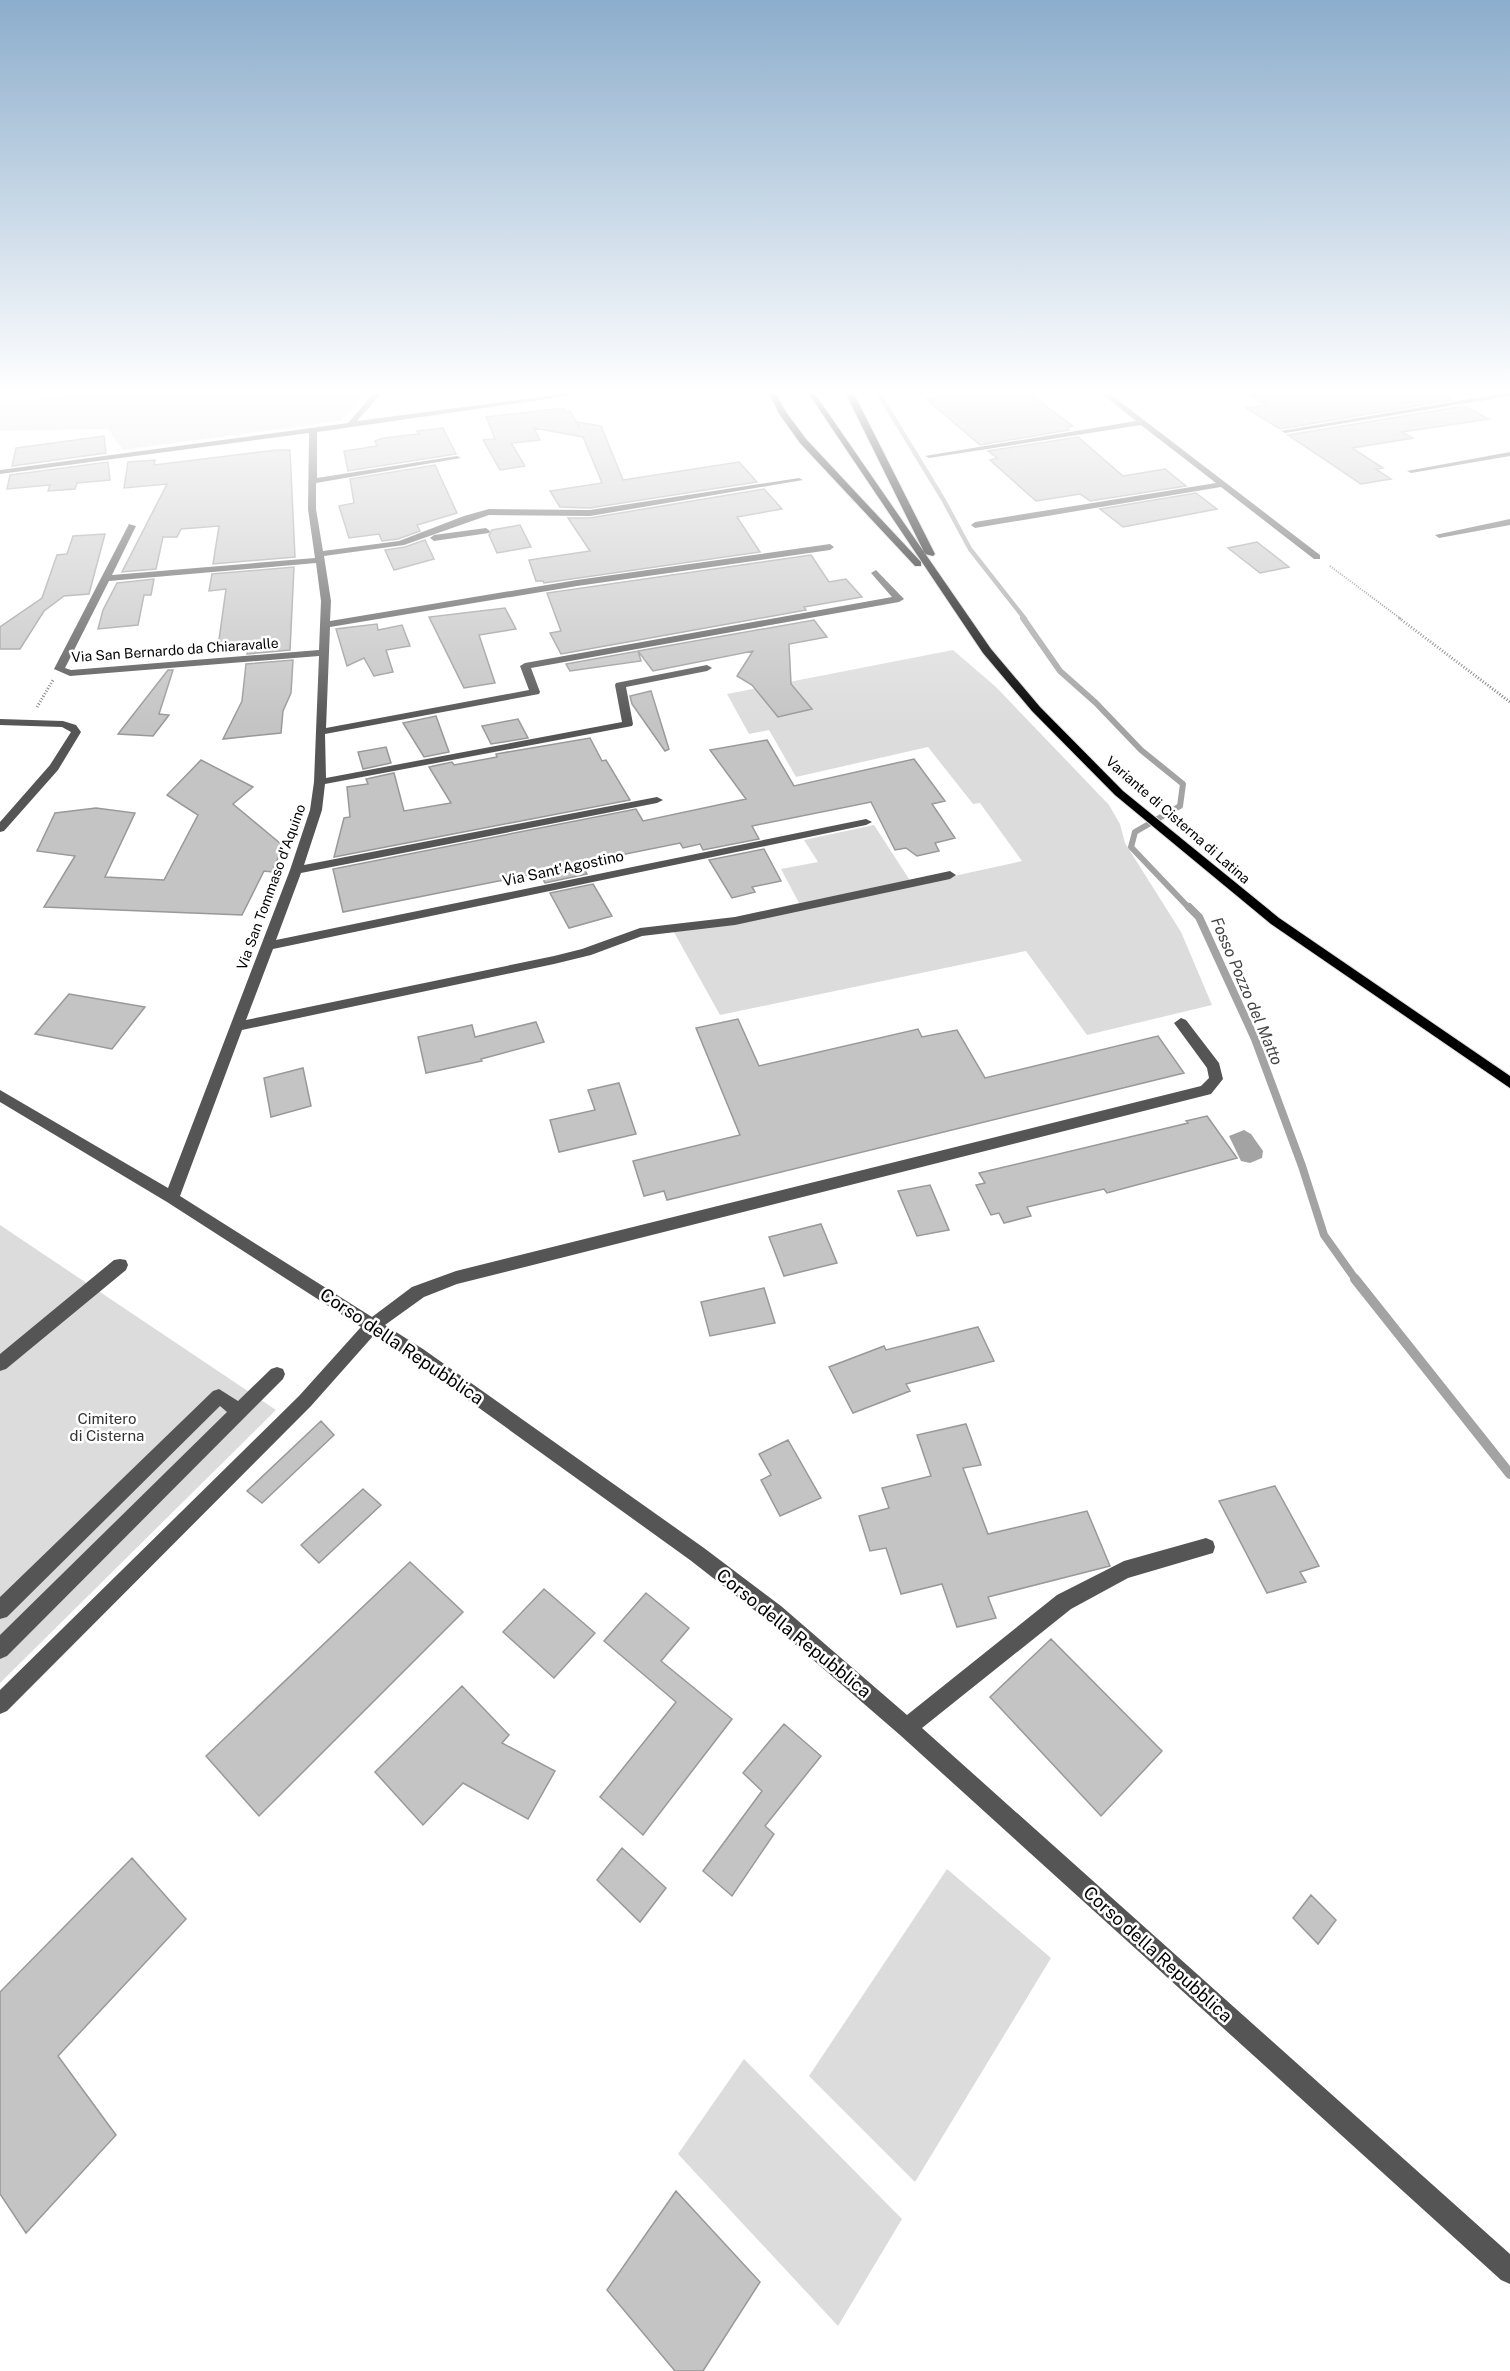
<svg xmlns="http://www.w3.org/2000/svg" width="1510" height="2371" viewBox="0 0 1510 2371" font-family="'Public Sans',sans-serif">
<style>
.green{fill:#dcdcdc}
.water{fill:#a3a3a3}
.lines{fill:none;stroke-linecap:round;stroke-linejoin:round}
.stream-far3{stroke:#a3a3a3;stroke-width:4.5}
.stream-far2{stroke:#a3a3a3;stroke-width:6}
.stream-far1{stroke:#a3a3a3;stroke-width:8}
.stream{stroke:#a3a3a3;stroke-width:10}
.building{fill:#c4c4c4;stroke:#999;stroke-width:1.5}
.major-casing{stroke:#dbdbdb;stroke-width:2}
.path-far1{stroke:#777;stroke-width:2;stroke-dasharray:1 1.5;stroke-linecap:butt}
.path{stroke:#777;stroke-width:3;stroke-dasharray:1 2;stroke-linecap:butt}
.minor{fill:#555;fill-rule:evenodd}
.major{fill:#000;fill-rule:evenodd}
.labels{text-anchor:middle;dominant-baseline:central;stroke-width:5;stroke-linejoin:round;paint-order:stroke}
.far-street-label{font-size:14px;fill:#000;stroke:#fff}
.street-label{font-size:15px;fill:#000;stroke:#fff}
.park-label{font-size:15px;fill:#333;stroke:#fff}
.water-label{font-size:16px;font-style:italic;fill:#444;stroke:#fff}
.near-street-label{font-size:18px;fill:#000;stroke:#fff}
</style>
<rect width="100%" height="100%" fill="#fff"/>
<path class="green" d="M 90,394 L 315,394 L 365,396 L 340,421 L 123,450 L 108,429 L 0,431 L 0,402 Z
M 953,650 L 996,687 L 1109,805 L 1120,824 L 1125,843 L 1181,932 L 1212,1005 L 1087,1035 L 1026,951 L 720,1015 L 670,925 L 708,923 L 799,903 L 781,869 L 818,862 L 804,840 L 874,825 L 913,885 L 1022,861 L 980,803 L 973,804 L 928,747 L 796,777 L 769,730 L 749,734 L 727,694 Z
M 0,1225 L 276,1410 L 0,1683 Z
M 947,1869 L 1051,1958 L 915,2182 L 809,2076 Z
M 744,2059 L 902,2219 L 838,2326 L 678,2154 Z"/>
<path class="water" d="M 1244,1130 L 1251,1134 L 1263,1151 L 1262,1158 L 1250,1163 L 1241,1161 L 1229,1136 Z"/>
<g class="lines">
<path class="stream-far3" d="M 879,394 L 943,499 L 970,549 L 1025,619"/>
<path class="stream-far2" d="M 1023,618 L 1060,671 L 1096,703 L 1141,750 L 1183,784 L 1180,806 L 1135,832 L 1131,847 L 1190,909"/>
<path class="stream-far1" d="M 1189,907 L 1199,917 L 1255,1039 L 1302,1166 L 1324,1235 L 1356,1280"/>
<path class="stream" d="M 1355,1279 L 1510,1474"/>
</g>
<path class="building" d="M 958,394 L 1030,394 L 1073,426 L 1066,427 L 1069,430 L 980,445 L 926,399 Z
M 1248,394 L 1440,394 L 1452,400 L 1280,429 L 1246,408 L 1266,405 Z
M 1464,406 L 1489,419 L 1402,432 L 1413,438 L 1352,448 L 1383,468 L 1376,469 L 1391,479 L 1361,484 L 1288,435 Z
M 563,408 L 566,412 L 570,411 L 580,428 L 577,422 L 601,426 L 623,480 L 739,462 L 757,482 L 590,508 L 560,507 L 550,491 L 602,483 L 583,437 L 534,428 L 540,440 L 511,443 L 525,466 L 500,470 L 483,440 L 495,439 L 486,417 Z
M 443,428 L 456,454 L 348,471 L 344,451 L 377,446 L 375,441 L 383,438 L 419,434 L 417,431 Z
M 104,436 L 106,453 L 12,466 L 16,448 Z
M 1078,437 L 1123,476 L 1165,469 L 1186,486 L 1090,501 L 1080,494 L 1036,501 L 990,460 L 997,458 L 988,451 Z
M 277,450 L 290,450 L 295,557 L 213,564 L 219,526 L 181,529 L 177,537 L 163,537 L 156,569 L 122,572 L 167,484 L 124,488 L 128,462 L 155,460 L 154,465 Z
M 108,462 L 110,480 L 77,483 L 75,489 L 48,491 L 50,485 L 7,489 L 10,475 Z
M 435,465 L 457,513 L 417,525 L 420,531 L 398,539 L 382,541 L 379,534 L 349,538 L 339,506 L 354,503 L 350,479 Z
M 764,489 L 782,509 L 737,517 L 760,552 L 544,583 L 543,581 L 536,581 L 529,560 L 590,551 L 568,518 L 590,518 Z
M 1196,493 L 1217,509 L 1123,527 L 1100,509 Z
M 520,525 L 531,547 L 497,553 L 489,535 L 492,530 Z
M 105,534 L 89,594 L 64,596 L 44,611 L 20,649 L 0,649 L 0,627 L 42,598 L 57,555 L 67,554 L 73,536 Z
M 425,540 L 434,559 L 394,570 L 385,550 L 405,547 Z
M 1257,542 L 1289,567 L 1260,573 L 1228,548 Z
M 811,555 L 829,582 L 846,579 L 862,597 L 804,607 L 806,610 L 561,654 L 550,633 L 561,631 L 547,593 Z
M 294,567 L 290,650 L 247,654 L 247,646 L 218,647 L 226,589 L 209,591 L 212,574 Z
M 154,579 L 151,595 L 144,595 L 138,625 L 98,629 L 103,610 L 117,583 Z
M 505,608 L 516,629 L 479,635 L 495,683 L 464,688 L 429,617 Z
M 814,620 L 827,637 L 789,644 L 791,684 L 812,709 L 778,717 L 752,685 L 737,676 L 753,651 L 653,671 L 638,651 Z
M 377,624 L 378,630 L 402,625 L 410,646 L 386,650 L 393,672 L 374,676 L 364,658 L 347,666 L 336,629 Z
M 638,651 L 641,661 L 570,671 L 566,664 Z
M 293,660 L 291,693 L 283,711 L 281,733 L 223,739 L 242,701 L 246,664 Z
M 168,670 L 173,670 L 159,714 L 169,715 L 153,736 L 118,734 Z
M 651,691 L 669,749 L 665,751 L 632,704 L 630,696 Z
M 436,716 L 449,752 L 424,757 L 403,723 Z
M 518,719 L 528,738 L 491,744 L 482,726 Z
M 590,738 L 602,761 L 606,760 L 630,800 L 334,857 L 344,818 L 350,817 L 347,787 L 368,784 L 366,779 L 394,773 L 404,811 L 451,803 L 429,767 L 452,762 L 454,765 L 497,757 L 496,754 Z
M 767,740 L 794,786 L 914,759 L 945,801 L 932,804 L 955,838 L 935,843 L 939,851 L 917,856 L 906,848 L 895,850 L 871,802 L 752,826 L 759,839 L 703,850 L 700,844 L 683,848 L 680,843 L 581,863 L 587,874 L 545,883 L 539,873 L 343,912 L 333,869 L 636,809 L 643,821 L 746,799 L 710,750 Z
M 386,747 L 391,763 L 363,769 L 358,752 Z
M 201,760 L 253,787 L 233,804 L 281,844 L 281,851 L 272,872 L 264,871 L 242,915 L 44,907 L 75,856 L 37,851 L 55,813 L 96,808 L 135,813 L 105,877 L 164,880 L 198,815 L 167,795 Z
M 764,849 L 781,881 L 752,887 L 755,892 L 732,898 L 709,860 Z
M 593,884 L 612,916 L 569,928 L 550,893 Z
M 69,994 L 145,1007 L 112,1049 L 35,1034 Z
M 738,1019 L 759,1066 L 918,1029 L 922,1037 L 957,1030 L 985,1078 L 1158,1036 L 1184,1073 L 667,1200 L 664,1191 L 644,1196 L 633,1161 L 740,1135 L 696,1028 Z
M 536,1022 L 544,1042 L 481,1059 L 482,1061 L 426,1073 L 418,1037 L 472,1025 L 475,1037 Z
M 303,1068 L 311,1106 L 271,1117 L 264,1078 Z
M 619,1083 L 636,1134 L 559,1152 L 550,1120 L 595,1110 L 588,1090 Z
M 1207,1116 L 1237,1158 L 1107,1193 L 1104,1189 L 1027,1207 L 1031,1216 L 1004,1223 L 999,1213 L 991,1215 L 976,1185 L 985,1183 L 979,1173 L 1188,1123 L 1186,1121 Z
M 930,1185 L 949,1230 L 917,1236 L 898,1191 Z
M 821,1224 L 837,1263 L 784,1276 L 769,1237 Z
M 764,1288 L 775,1323 L 710,1336 L 701,1302 Z
M 978,1327 L 994,1361 L 906,1384 L 910,1391 L 853,1413 L 829,1367 L 884,1346 L 886,1350 Z
M 321,1421 L 334,1435 L 262,1503 L 247,1491 Z
M 966,1424 L 981,1465 L 963,1468 L 988,1534 L 1087,1511 L 1110,1566 L 988,1597 L 996,1618 L 957,1627 L 942,1584 L 901,1594 L 886,1548 L 870,1551 L 859,1516 L 889,1508 L 882,1488 L 931,1476 L 917,1435 Z
M 788,1440 L 821,1498 L 780,1516 L 761,1480 L 771,1475 L 759,1454 Z
M 1275,1486 L 1319,1566 L 1300,1572 L 1306,1582 L 1267,1593 L 1219,1501 Z
M 363,1489 L 381,1505 L 319,1563 L 301,1545 Z
M 410,1562 L 463,1612 L 259,1816 L 206,1756 Z
M 544,1589 L 595,1633 L 554,1678 L 503,1632 Z
M 646,1593 L 689,1628 L 661,1661 L 732,1719 L 643,1835 L 600,1797 L 676,1702 L 604,1641 Z
M 1051,1639 L 1162,1751 L 1101,1816 L 990,1697 Z
M 462,1686 L 509,1735 L 502,1743 L 555,1771 L 528,1819 L 463,1783 L 423,1825 L 375,1772 Z
M 784,1724 L 821,1756 L 765,1826 L 774,1834 L 732,1896 L 703,1871 L 762,1791 L 743,1773 Z
M 622,1848 L 666,1888 L 640,1922 L 597,1880 Z
M 132,1858 L 186,1919 L 58,2056 L 116,2135 L 26,2233 L 0,2194 L 0,1992 Z
M 1311,1895 L 1336,1920 L 1318,1944 L 1293,1918 Z
M 676,2191 L 760,2282 L 703,2371 L 675,2371 L 607,2290 Z"/>
<g class="lines">
<g class="major-casing">
<path id="major" d="M 770,394 L 776,394 L 786,412 L 806,439 L 921,562 L 921,566 L 915,566 L 800,443 L 778,412 Z
M 809,394 L 815,394 L 991,649 L 1040,707 L 1123,791 L 1279,918 L 1510,1076 L 1510,1088 L 1271,924 L 1115,795 L 1032,711 L 983,653 Z
M 846,394 L 854,394 L 935,554 L 933,556 L 925,554 Z"/>
</g>
<path class="path-far1" d="M 1330,566 L 1401,619"/>
<path class="path" d="M 1399,618 L 1510,702
M 37,707 L 53,680"/>
<path class="minor" d="M 373,394 L 381,394 L 357,421 L 564,394 L 582,394 L 317,432 L 317,478 L 457,456 L 461,458 L 316,483 L 316,509 L 323,551 L 399,541 L 464,516 L 489,509 L 590,510 L 799,478 L 803,480 L 590,516 L 489,515 L 404,545 L 324,556 L 331,601 L 330,621 L 577,580 L 830,544 L 834,547 L 830,550 L 577,586 L 330,627 L 326,728 L 529,690 L 520,666 L 525,663 L 892,597 L 871,573 L 876,570 L 904,599 L 899,602 L 531,668 L 540,692 L 539,694 L 325,734 L 326,778 L 622,722 L 615,685 L 616,683 L 707,665 L 712,668 L 707,671 L 626,687 L 633,724 L 632,726 L 325,784 L 322,810 L 304,865 L 657,797 L 663,800 L 657,803 L 301,873 L 276,940 L 866,819 L 872,822 L 866,825 L 273,949 L 246,1020 L 554,956 L 582,949 L 640,928 L 735,917 L 950,871 L 956,875 L 950,879 L 735,925 L 642,936 L 591,955 L 554,964 L 242,1030 L 180,1196 L 372,1317 L 412,1287 L 456,1271 L 1201,1086 L 1209,1078 L 1207,1068 L 1174,1023 L 1181,1018 L 1186,1020 L 1219,1063 L 1223,1079 L 1211,1094 L 457,1284 L 424,1297 L 385,1325 L 423,1349 L 704,1548 L 781,1606 L 907,1715 L 1057,1595 L 1124,1561 L 1206,1538 L 1213,1541 L 1215,1547 L 1213,1553 L 1128,1578 L 1071,1609 L 922,1728 L 1510,2254 L 1510,2284 L 1501,2280 L 900,1735 L 767,1620 L 690,1560 L 411,1359 L 374,1335 L 311,1406 L 7,1711 L 0,1714 L 0,1690 L 299,1396 L 361,1327 L 167,1202 L 0,1102 L 0,1090 L 168,1188 L 290,870 L 310,810 L 314,782 L 319,656 L 70,676 L 54,669 L 129,524 L 136,526 L 112,575 L 315,558 L 308,509 L 309,433 L 0,474 L 0,470 L 348,423 ZM 316,563 L 321,601 L 319,650 L 71,670 L 65,668 L 109,581 Z
M 1102,394 L 1110,394 L 1320,555 L 1320,559 L 1314,559 L 1221,487 L 975,528 L 971,525 L 975,522 L 1216,483 L 1141,425 L 929,458 L 925,456 L 1136,421 Z
M 1499,394 L 1510,394 L 1510,396 L 1285,433 L 1281,431 Z
M 1510,452 L 1510,456 L 1411,473 L 1407,471 Z
M 1510,519 L 1510,525 L 1439,538 L 1435,535 Z
M 486,528 L 490,531 L 489,533 L 434,541 L 430,538 L 434,535 Z
M 0,719 L 63,721 L 76,725 L 81,732 L 58,770 L 4,831 L 0,832 L 0,822 L 50,765 L 71,732 L 62,727 L 0,725 Z
M 120,1259 L 126,1260 L 128,1265 L 126,1270 L 6,1369 L 0,1371 L 0,1354 L 114,1260 Z
M 277,1367 L 283,1369 L 285,1374 L 283,1379 L 7,1656 L 0,1659 L 0,1635 L 227,1412 L 220,1406 L 7,1617 L 0,1619 L 0,1597 L 213,1391 L 219,1389 L 238,1401 L 271,1369 Z"/>
<use href="#major" class="major"/>
</g>
<linearGradient id="sky" x2="0" y2="1"><stop stop-color="#8cadcc"/><stop offset="0.54" stop-color="#fff"/><stop offset="1" stop-color="#fff" stop-opacity="0"/></linearGradient>
<rect width="1510" height="726" fill="url(#sky)"/>
<g class="labels">
<g class="far-street-label">
<text transform="translate(175 650) rotate(-4)">Via San Bernardo da Chiaravalle</text>
<text transform="translate(1178 820) rotate(41)">Variante di Cisterna di Latina</text>
<text transform="translate(271 887) rotate(-70)">Via San Tommaso d'Aquino</text>
</g>
<g class="street-label">
<text transform="translate(563 868) rotate(-12)">Via Sant'Agostino</text>
</g>
<g class="park-label">
<text x="107" y="1418">Cimitero<tspan x="107" dy="17">di Cisterna</tspan></text>
</g>
<g class="water-label">
<text transform="translate(1247 991) rotate(67)">Fosso Pozzo del Matto</text>
</g>
<g class="near-street-label">
<text transform="translate(402 1346) rotate(34)">Corso della Repubblica</text>
<text transform="translate(794 1633) rotate(39)">Corso della Repubblica</text>
<text transform="translate(1158 1954) rotate(42)">Corso della Repubblica</text>
</g>
</g>
</svg>
